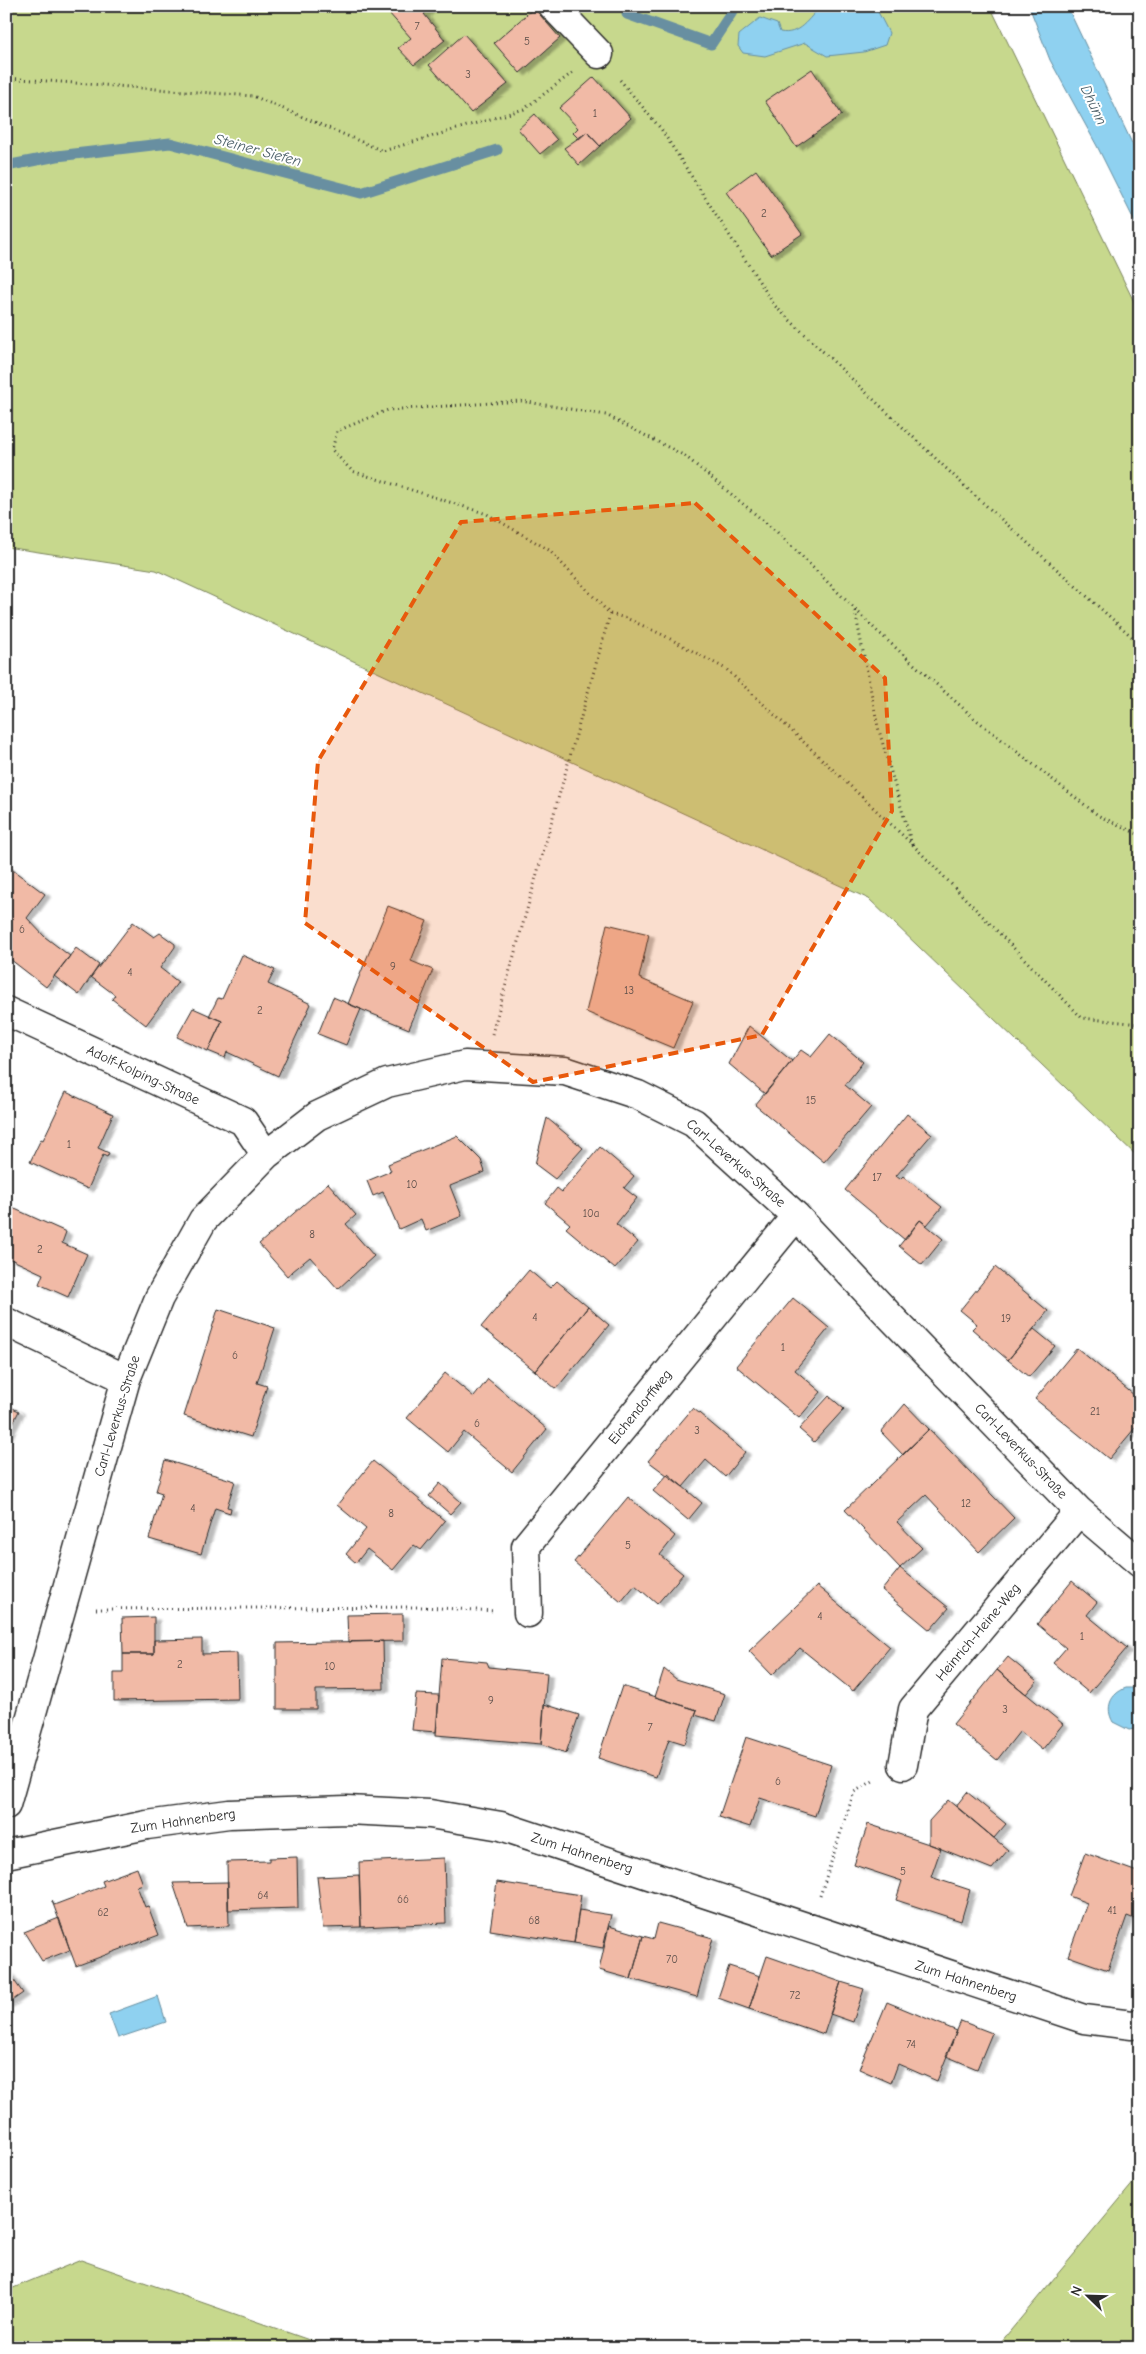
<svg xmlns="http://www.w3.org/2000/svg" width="1146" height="2354" viewBox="0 0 1146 2354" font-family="'Comic Neue',sans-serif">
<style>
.green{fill:#c7d88d;stroke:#79825c}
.water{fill:#8fd1f0;stroke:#678fa1}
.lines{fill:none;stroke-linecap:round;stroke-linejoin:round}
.stream{stroke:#678fa1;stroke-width:11}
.building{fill:#f1baa6;stroke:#2b2b2b;filter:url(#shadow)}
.minor-casing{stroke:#2b2b2b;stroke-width:31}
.path{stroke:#2b2b2b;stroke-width:3;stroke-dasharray:1 4;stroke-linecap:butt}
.minor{stroke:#fff;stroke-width:28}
.marked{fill:#e8590c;fill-opacity:0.2;stroke:#e8590c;stroke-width:4;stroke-dasharray:10 6;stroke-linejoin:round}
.labels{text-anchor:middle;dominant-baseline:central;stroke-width:4;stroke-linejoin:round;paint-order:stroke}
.number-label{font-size:11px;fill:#5c4f4a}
.street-label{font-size:14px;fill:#2b2b2b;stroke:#fff}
.water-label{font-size:15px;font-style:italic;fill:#495d66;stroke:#fff}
</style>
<defs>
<filter id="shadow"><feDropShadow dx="5.5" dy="3" stdDeviation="1" flood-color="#0004"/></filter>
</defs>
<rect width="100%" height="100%" fill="#fff"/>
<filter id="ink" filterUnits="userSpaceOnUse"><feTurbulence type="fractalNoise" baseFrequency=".02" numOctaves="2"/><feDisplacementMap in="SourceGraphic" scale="10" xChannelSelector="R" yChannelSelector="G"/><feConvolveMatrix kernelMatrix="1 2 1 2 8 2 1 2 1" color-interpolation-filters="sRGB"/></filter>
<g filter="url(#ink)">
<path class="green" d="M 6,6 L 990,6 L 1140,314 L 1140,1159 L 869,899 L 156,570 L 6,547 Z
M 1135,2181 L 1140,2183 L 1140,2348 L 996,2348 Z
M 81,2260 L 332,2348 L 6,2348 L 6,2291 Z"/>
<path class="water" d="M 821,6 L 875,6 L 889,33 L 885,45 L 864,52 L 827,56 L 805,43 L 765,56 L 743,53 L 738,46 L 739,35 L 760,18 L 777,24 L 780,32 C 799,36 808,19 821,6 Z
M 1029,6 L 1067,6 L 1140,160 L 1140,232 L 1097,146 L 1050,60 Z
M 1126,1688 L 1132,1688 L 1140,1691 L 1140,1728 L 1129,1730 L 1113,1722 C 1105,1708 1110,1694 1126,1688 Z
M 158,1996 L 166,2022 L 118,2038 L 109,2014 Z"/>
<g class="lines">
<path class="stream" d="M 627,14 L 711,44 L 736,6
M 6,166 L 57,156 L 170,143 L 361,193 L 497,150"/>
</g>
<path class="building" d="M 394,6 L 430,6 L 431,8 L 424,14 L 445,40 L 414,65 L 398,48 L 411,38 L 388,12 Z
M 534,8 L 560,38 L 520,73 L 494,43 Z
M 464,34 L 508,84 L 471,113 L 429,65 Z
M 812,69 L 842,115 L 796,147 L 765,101 Z
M 594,77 L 631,118 L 600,146 L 587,132 L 579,139 L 573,133 L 578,128 L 559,108 Z
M 535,114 L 557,140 L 540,154 L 518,129 Z
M 587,132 L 600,146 L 579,165 L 564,148 Z
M 756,170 L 802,234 L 771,255 L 726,192 Z
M 6,865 L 45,894 L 27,918 L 45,937 L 70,956 L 46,987 L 6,956 Z
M 388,906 L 427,921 L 411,961 L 433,970 L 409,1029 L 348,1004 Z
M 133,922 L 154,937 L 160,933 L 175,944 L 175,947 L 160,968 L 178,982 L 146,1025 L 112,999 L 115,995 L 91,977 Z
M 607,924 L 649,934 L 639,978 L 693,1001 L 673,1048 L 586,1012 Z
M 76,948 L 99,965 L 79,995 L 54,976 Z
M 242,955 L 275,970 L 268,984 L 311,1004 L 278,1076 L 227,1052 L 225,1058 L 208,1051 L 222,1021 L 209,1016 L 218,998 L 222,999 Z
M 333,997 L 361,1009 L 346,1045 L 318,1034 Z
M 193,1008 L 222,1021 L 208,1051 L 177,1037 Z
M 749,1026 L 792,1061 L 765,1094 L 729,1064 Z
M 830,1034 L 863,1062 L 845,1085 L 871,1107 L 824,1162 L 755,1105 L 801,1050 L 811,1057 Z
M 66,1092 L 113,1114 L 98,1148 L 109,1153 L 107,1157 L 103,1155 L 88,1189 L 30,1162 L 41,1139 L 43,1140 Z
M 907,1114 L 932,1134 L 896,1176 L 900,1179 L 903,1176 L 942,1207 L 927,1225 L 920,1220 L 905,1240 L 845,1190 Z
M 547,1118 L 583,1148 L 555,1179 L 535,1164 Z
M 457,1136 L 481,1160 L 485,1172 L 450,1186 L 462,1216 L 426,1231 L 421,1219 L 399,1229 L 383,1192 L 373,1196 L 367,1181 L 391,1171 L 388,1164 Z
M 600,1147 L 634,1176 L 624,1188 L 637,1198 L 616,1224 L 638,1242 L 615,1269 L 566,1228 L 570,1224 L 545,1203 L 557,1188 L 562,1192 Z
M 328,1183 L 356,1215 L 346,1224 L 374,1256 L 338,1289 L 310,1257 L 287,1276 L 259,1244 Z
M 6,1205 L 66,1232 L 62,1243 L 87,1254 L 68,1297 L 39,1284 L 43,1274 L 6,1257 Z
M 920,1220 L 943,1239 L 922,1265 L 899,1246 Z
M 995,1267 L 1048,1311 L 1008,1360 L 972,1329 L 977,1324 L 960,1310 Z
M 529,1270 L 550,1288 L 557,1281 L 588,1307 L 535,1371 L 481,1327 Z
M 793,1298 L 829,1328 L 795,1370 L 821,1392 L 799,1418 L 736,1366 Z
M 588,1307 L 609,1325 L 556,1389 L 535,1371 Z
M 218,1309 L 275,1328 L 257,1383 L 267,1386 L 251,1437 L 184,1416 Z
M 1034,1329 L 1055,1346 L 1029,1377 L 1008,1360 Z
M 1077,1348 L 1140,1400 L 1140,1422 L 1109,1459 L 1035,1399 Z
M 445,1373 L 474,1397 L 488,1379 L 547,1429 L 512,1472 L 464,1432 L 448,1452 L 407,1418 Z
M 829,1396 L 844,1409 L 814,1442 L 799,1429 Z
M 905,1404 L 929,1429 L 903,1455 L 881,1432 Z
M 6,1405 L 19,1411 L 6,1437 Z
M 693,1408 L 745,1452 L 725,1477 L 706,1460 L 683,1487 L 648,1461 Z
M 929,1429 L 1014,1518 L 979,1552 L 926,1495 L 897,1522 L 922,1548 L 900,1568 L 845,1510 Z
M 165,1460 L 235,1481 L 227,1507 L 231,1508 L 230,1513 L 215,1508 L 201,1554 L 149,1539 L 162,1493 L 156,1491 Z
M 373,1461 L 445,1521 L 421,1550 L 414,1545 L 393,1570 L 367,1549 L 356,1563 L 346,1554 L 366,1529 L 337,1505 Z
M 668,1474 L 702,1503 L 688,1520 L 653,1491 Z
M 440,1483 L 461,1502 L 450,1514 L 429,1496 Z
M 628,1497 L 675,1536 L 660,1555 L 683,1574 L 657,1604 L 635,1585 L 621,1602 L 574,1562 Z
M 900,1568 L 949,1608 L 930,1630 L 882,1590 Z
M 1072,1581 L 1097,1602 L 1087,1615 L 1127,1648 L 1089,1693 L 1053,1663 L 1066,1648 L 1037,1624 Z
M 817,1586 L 890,1647 L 853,1691 L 800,1648 L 772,1675 L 749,1651 Z
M 403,1614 L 403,1641 L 348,1642 L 347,1615 Z
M 154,1617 L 154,1654 L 123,1654 L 122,1618 Z
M 202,1639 L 202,1654 L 237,1653 L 238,1699 L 114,1701 L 114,1673 L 123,1673 L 123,1654 L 154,1654 L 154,1640 Z
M 383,1641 L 384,1689 L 316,1690 L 316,1709 L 277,1709 L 277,1643 Z
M 1008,1657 L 1037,1681 L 1026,1694 L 997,1670 Z
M 442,1658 L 487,1662 L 489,1667 L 547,1673 L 541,1744 L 436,1735 Z
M 664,1669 L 676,1679 L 725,1694 L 716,1721 L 695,1715 L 697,1710 L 655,1697 Z
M 997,1670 L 1063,1724 L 1042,1750 L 1020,1731 L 997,1760 L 953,1724 Z
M 622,1686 L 697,1710 L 685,1744 L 669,1739 L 656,1777 L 598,1758 Z
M 416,1694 L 439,1695 L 436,1732 L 412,1730 Z
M 544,1704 L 579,1715 L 566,1753 L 541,1744 Z
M 746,1737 L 831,1765 L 815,1816 L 760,1798 L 750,1827 L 719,1817 Z
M 967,1792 L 1006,1824 L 994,1838 L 956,1806 Z
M 948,1800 L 1008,1850 L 992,1869 L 929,1844 L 929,1821 Z
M 868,1824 L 941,1848 L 931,1877 L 970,1890 L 961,1921 L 896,1900 L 902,1881 L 854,1865 Z
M 1085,1853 L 1140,1873 L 1140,1921 L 1127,1916 L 1108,1970 L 1068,1956 L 1087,1903 L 1069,1896 Z
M 297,1857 L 298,1908 L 228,1910 L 227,1862 L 269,1861 L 269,1858 Z
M 444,1858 L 446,1923 L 361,1927 L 359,1862 Z
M 137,1868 L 143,1884 L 137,1886 L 145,1907 L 148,1906 L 159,1935 L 76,1966 L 52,1901 L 54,1905 L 104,1886 L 102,1881 Z
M 359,1875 L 361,1927 L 323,1928 L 317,1877 Z
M 228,1882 L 229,1926 L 188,1928 L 173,1883 Z
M 497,1882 L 581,1895 L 574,1943 L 490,1930 Z
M 579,1910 L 611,1915 L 603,1948 L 574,1943 Z
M 59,1918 L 70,1950 L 42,1961 L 24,1932 Z
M 658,1923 L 713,1938 L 697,1997 L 631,1979 L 643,1936 L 654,1939 Z
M 609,1926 L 643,1936 L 631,1979 L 599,1970 Z
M 767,1956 L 841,1982 L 824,2034 L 749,2009 Z
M 729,1966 L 760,1976 L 749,2009 L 718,1998 Z
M 6,1969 L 23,1993 L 6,2005 Z
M 841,1982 L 864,1989 L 853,2022 L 830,2014 Z
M 887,2002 L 957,2031 L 937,2081 L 898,2064 L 891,2083 L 859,2069 Z
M 961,2021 L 992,2033 L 977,2069 L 946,2056 Z"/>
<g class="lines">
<g class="minor-casing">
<path id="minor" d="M 553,6 L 599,54
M 6,1011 L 243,1121 L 266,1155
M 6,1322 L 126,1379
M 528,1613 L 526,1546 L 796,1216
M 903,1765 L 913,1709 L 1079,1511
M 6,1805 L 126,1379 L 159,1298 L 203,1220 L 266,1155 L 317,1116 L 387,1083 L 465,1065 L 565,1071 L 638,1095 L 694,1123 L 796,1216 L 889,1315 L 1079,1511 L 1140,1563
M 6,1854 L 147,1825 L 229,1814 L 347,1810 L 430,1814 L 501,1826 L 1084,2019 L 1132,2025 L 1140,2023"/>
</g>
<path class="path" d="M 6,78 L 253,96 L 383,151 L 524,109 L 572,73
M 620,80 L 661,129 L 775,306 L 971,492 L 1140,644
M 855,611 L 878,727 L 912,845
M 610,614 L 626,618 L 663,635 L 726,669 L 913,845 L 1082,1018 L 1140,1024
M 492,1034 L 610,614 L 549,550 L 487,514 L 352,471 L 332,450 L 337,431 L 388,410 L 521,401 L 606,415 L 685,456 L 777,532 L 877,631 L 974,718 L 1099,816 L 1140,835
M 96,1609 L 421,1607 L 495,1611
M 820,1896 L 854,1792 L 873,1781"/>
<use href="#minor" class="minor"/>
</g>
</g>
<path class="marked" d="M 695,503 L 885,678 L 892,811 L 762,1035 L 533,1082 L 305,923 L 318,761 L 461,522 Z"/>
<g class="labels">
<g class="number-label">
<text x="417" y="26">7</text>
<text x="527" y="41">5</text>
<text x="468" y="74">3</text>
<text x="595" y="113">1</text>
<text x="764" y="213">2</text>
<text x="22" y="929">6</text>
<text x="393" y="966">9</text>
<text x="130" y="972">4</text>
<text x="629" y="990">13</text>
<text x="260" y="1010">2</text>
<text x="811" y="1100">15</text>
<text x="69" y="1144">1</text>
<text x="877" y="1177">17</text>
<text x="412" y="1184">10</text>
<text x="591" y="1213">10a</text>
<text x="312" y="1234">8</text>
<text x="40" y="1249">2</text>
<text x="535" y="1317">4</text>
<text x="1006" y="1318">19</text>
<text x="783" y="1347">1</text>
<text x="235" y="1355">6</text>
<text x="1095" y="1411">21</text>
<text x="477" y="1423">6</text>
<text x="697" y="1430">3</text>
<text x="966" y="1503">12</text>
<text x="193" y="1508">4</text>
<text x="391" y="1513">8</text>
<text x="628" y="1545">5</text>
<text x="820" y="1616">4</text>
<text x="1082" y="1636">1</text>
<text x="180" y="1664">2</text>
<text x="330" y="1666">10</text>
<text x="491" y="1700">9</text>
<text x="1005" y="1709">3</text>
<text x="650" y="1727">7</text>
<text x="778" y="1781">6</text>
<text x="903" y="1871">5</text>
<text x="263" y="1895">64</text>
<text x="403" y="1899">66</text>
<text x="1112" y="1910">41</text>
<text x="103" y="1912">62</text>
<text x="534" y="1920">68</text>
<text x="672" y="1959">70</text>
<text x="795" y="1995">72</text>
<text x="911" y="2044">74</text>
</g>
<g class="street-label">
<text transform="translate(143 1075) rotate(25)">Adolf-Kolping-Straße</text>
<text transform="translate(736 1163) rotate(41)">Carl-Leverkus-Straße</text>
<text transform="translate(640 1407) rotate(-51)">Eichendorffweg</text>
<text transform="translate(117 1416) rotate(-73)">Carl-Leverkus-Straße</text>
<text transform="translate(1021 1451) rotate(46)">Carl-Leverkus-Straße</text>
<text transform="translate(978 1632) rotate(-50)">Heinrich-Heine-Weg</text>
<text transform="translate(183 1821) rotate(-8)">Zum Hahnenberg</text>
<text transform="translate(582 1853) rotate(18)">Zum Hahnenberg</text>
<text transform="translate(966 1981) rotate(18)">Zum Hahnenberg</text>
</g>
<g class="water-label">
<text transform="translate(1094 105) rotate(65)">Dhünn</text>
<text transform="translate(258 150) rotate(15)">Steiner Siefen</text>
</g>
</g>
<rect width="1146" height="2354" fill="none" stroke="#fff" stroke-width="25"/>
<rect x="12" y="12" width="1121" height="2329" fill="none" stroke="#2b2b2b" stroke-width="2" filter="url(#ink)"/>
<g transform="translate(1088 2296) rotate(293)" stroke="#ffffff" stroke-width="4" paint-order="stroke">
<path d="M0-4L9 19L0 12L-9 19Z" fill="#2b2b2b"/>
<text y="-8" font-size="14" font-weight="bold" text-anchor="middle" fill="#2b2b2b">N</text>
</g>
</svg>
